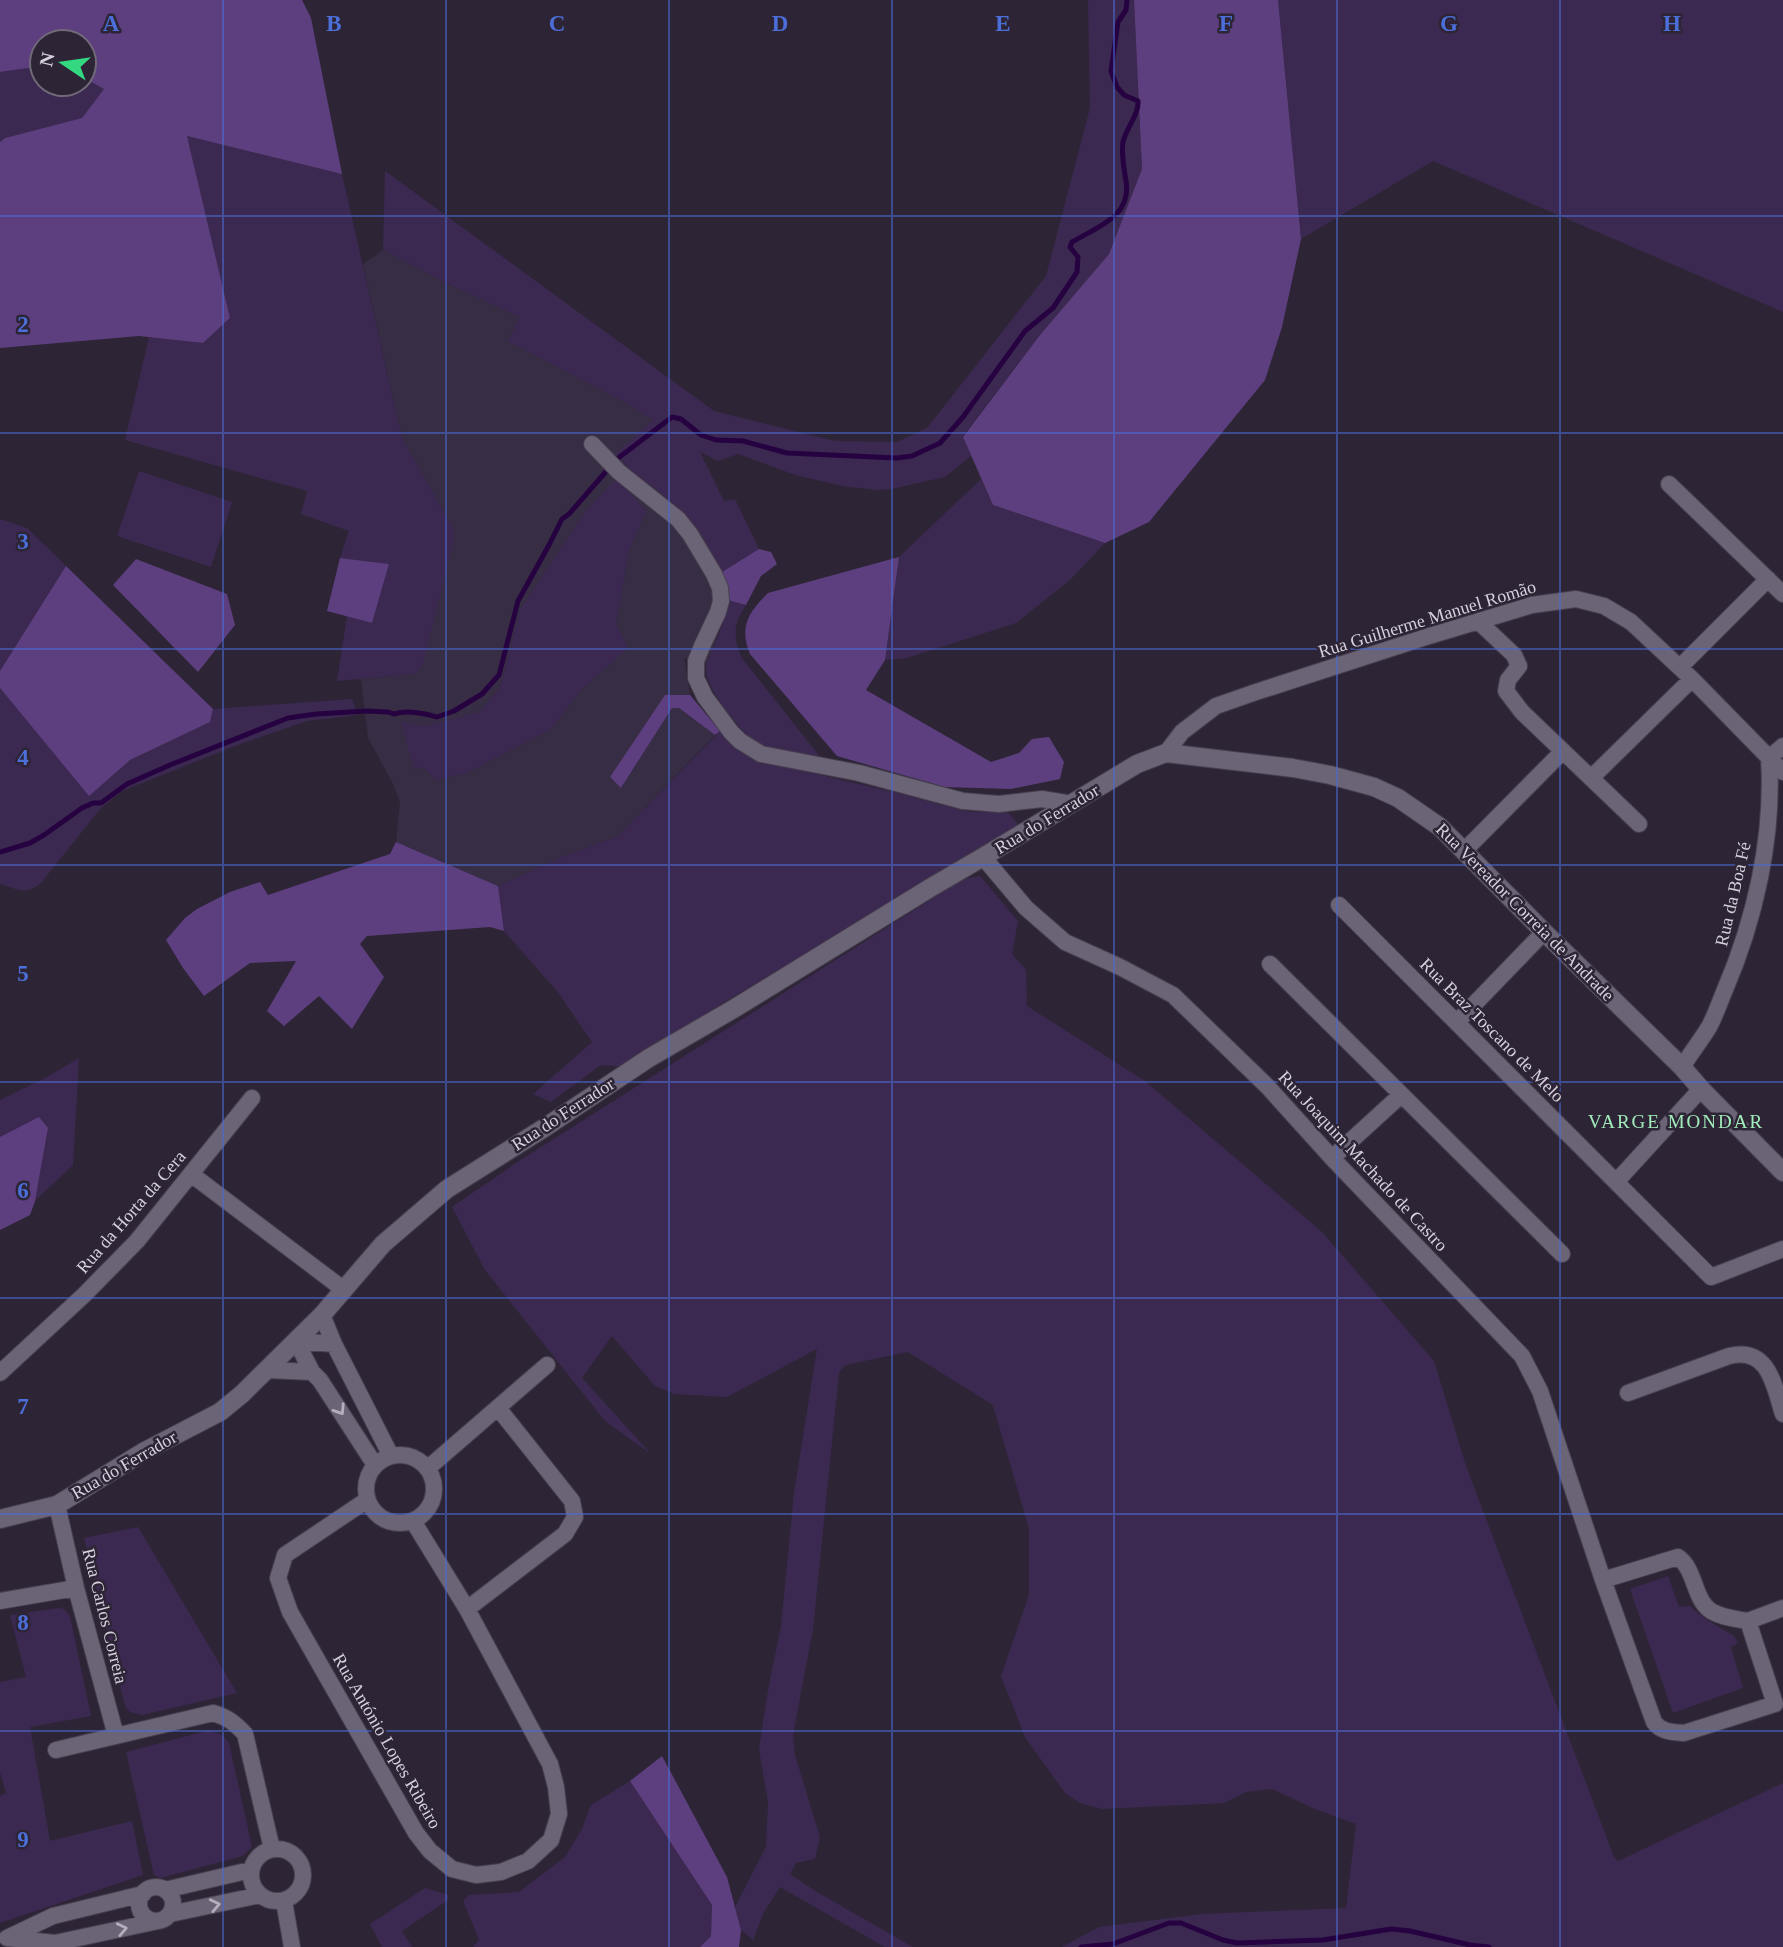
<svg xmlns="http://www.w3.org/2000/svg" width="1783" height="1947" viewBox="0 0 1783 1947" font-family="Georgia,serif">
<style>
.built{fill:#372d44;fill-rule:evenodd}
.green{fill:#3c2951}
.forest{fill:#5d3f7f}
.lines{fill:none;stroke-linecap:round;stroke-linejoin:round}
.stream{stroke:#260340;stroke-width:5}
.street-casing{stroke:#47404e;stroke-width:18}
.secondary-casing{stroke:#47404e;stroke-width:20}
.street{stroke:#6b6376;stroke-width:16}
.secondary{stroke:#6b6376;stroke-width:18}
.oneway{stroke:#b5afbd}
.grid{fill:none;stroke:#4b6ed9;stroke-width:2;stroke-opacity:0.55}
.labels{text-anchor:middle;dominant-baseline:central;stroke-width:5;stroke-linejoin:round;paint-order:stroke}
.street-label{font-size:18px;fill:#d5d0db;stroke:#2d2536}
.neighbourhood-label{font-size:19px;letter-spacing:2px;fill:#a2ebba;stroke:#2d2536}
.grid-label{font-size:23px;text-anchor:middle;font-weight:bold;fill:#4b6ed9;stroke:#2d2536;stroke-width:5;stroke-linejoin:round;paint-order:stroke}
</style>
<rect width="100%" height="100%" fill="#2d2536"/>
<path class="built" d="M 383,250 L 446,283 L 521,317 L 508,340 L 626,403 L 654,420 L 617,453 L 633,472 L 677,506 L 690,521 L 722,572 L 728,600 L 718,635 L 706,666 L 684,658 L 690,695 L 665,696 L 610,778 L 622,787 L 672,708 L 679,708 L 715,735 L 618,836 L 559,858 L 498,886 L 396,842 L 400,802 L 393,784 L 368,738 L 361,679 L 414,674 L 454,530 L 402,438 L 363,264 ZM 645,511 L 629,551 L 616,624 L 627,648 L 580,691 L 556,723 L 549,730 L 467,773 L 436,780 L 423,767 L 414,769 L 478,713 L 500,688 L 520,610 Z"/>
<path class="green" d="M 1088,0 L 1134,0 L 1142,169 L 1109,254 L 1040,335 L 963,436 L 971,456 L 945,477 L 891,489 L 876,490 L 843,486 L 795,475 L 738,454 L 718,461 L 700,452 L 724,501 L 735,499 L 759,549 L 722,572 L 690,521 L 677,506 L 633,472 L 616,453 L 653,420 L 626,403 L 508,341 L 520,317 L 446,283 L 383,250 L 385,171 L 714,411 L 835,441 L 897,442 L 927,428 L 1046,276 L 1090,108 Z
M 1278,0 L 1783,0 L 1783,312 L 1433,161 L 1301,239 Z
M 42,66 L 42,84 L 84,84 L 84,78 L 104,89 L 82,118 L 5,138 L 0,142 L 0,72 Z
M 187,136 L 342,174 L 402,438 L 454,530 L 454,539 L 422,667 L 414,674 L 337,681 L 347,616 L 372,623 L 389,564 L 340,558 L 349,531 L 301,514 L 307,491 L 125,440 L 149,337 L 203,343 L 230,318 Z
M 139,471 L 232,502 L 211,567 L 117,536 Z
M 617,478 L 646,511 L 629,551 L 616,624 L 628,648 L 580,691 L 556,723 L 549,730 L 467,773 L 436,780 L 423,767 L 414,769 L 401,722 L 425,726 L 479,712 L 500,688 L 520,610 L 585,512 Z
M 981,479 L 993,505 L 1105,543 L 1071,579 L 1016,623 L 907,658 L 885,660 L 899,557 Z
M 0,519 L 27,528 L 66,566 L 0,671 Z
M 728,600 L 746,605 C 733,624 733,635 741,657 L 821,758 C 804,754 770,751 757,743 C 741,733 704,686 706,668 C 708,657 714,647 718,637 C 722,625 725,612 728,600 Z
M 0,688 L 89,795 L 130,760 L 210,722 L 213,709 L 352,699 L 357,715 L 307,721 L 243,743 L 122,791 L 100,809 L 41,883 C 25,896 17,889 0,884 Z
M 720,731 L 753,759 L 889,791 L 970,812 L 1007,811 L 1020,826 L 721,1004 L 623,1067 L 601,1065 L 551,1102 L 533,1094 L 592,1042 L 557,991 L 504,931 L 498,886 L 559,858 L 618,836 Z
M 980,876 L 1018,921 L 1012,954 L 1026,970 L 1027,1006 L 1145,1081 L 1322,1232 L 1434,1361 L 1466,1466 L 1614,1857 L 1618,1861 L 1783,1783 L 1783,1947 L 1062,1947 L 1099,1927 L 1202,1914 L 1346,1908 L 1356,1824 L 1315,1809 L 1272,1789 L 1246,1792 L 1224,1803 L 1102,1809 L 1080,1803 L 1065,1793 L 1025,1737 L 1001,1676 L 1029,1595 L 1029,1529 L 993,1405 L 908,1352 L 845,1365 L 839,1373 L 813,1629 L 793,1735 L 795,1755 L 820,1837 L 815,1859 L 796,1863 L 790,1874 L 817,1892 L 913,1947 L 885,1947 L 780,1887 L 764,1912 L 753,1940 L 741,1930 L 735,1907 L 766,1847 L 768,1802 L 759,1749 L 768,1690 L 781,1626 L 794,1493 L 817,1349 L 727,1397 L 674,1394 L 655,1386 L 612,1336 L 582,1378 L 651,1454 L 605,1421 L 485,1270 L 452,1207 L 516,1163 L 963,879 Z
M 79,1058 L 73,1165 L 35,1201 L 48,1128 L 39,1118 L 0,1137 L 0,1100 L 47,1077 Z
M 138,1527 L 237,1693 L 142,1715 L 130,1712 L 125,1706 L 84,1538 Z
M 1668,1576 L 1679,1607 L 1690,1606 L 1704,1618 L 1734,1636 L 1738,1643 L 1731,1647 L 1743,1688 L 1673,1713 L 1630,1589 Z
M 59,1608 L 64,1609 L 70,1616 L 91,1716 L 30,1727 L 50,1841 L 132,1821 L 143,1875 L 0,1923 L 0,1796 L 6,1793 L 0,1772 L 0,1682 L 26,1677 L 10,1615 Z
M 210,1730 L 222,1735 L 229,1743 L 252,1847 L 243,1856 L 160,1878 L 154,1875 L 126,1752 Z
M 630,1781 L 712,1905 L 711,1936 L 700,1947 L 473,1947 L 479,1940 L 463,1901 L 469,1895 L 519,1892 L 565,1857 L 582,1829 L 591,1805 Z
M 425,1888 L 448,1895 L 448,1900 L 402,1931 L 412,1947 L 382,1947 L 370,1924 Z"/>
<path class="forest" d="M 0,0 L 302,0 L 311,18 L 342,174 L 187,136 L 230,318 L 203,343 L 139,336 L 0,348 L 0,142 L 5,138 L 82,118 L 104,89 L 84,78 L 84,42 L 42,42 L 42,66 L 0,72 Z
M 1134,0 L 1278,0 L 1301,239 L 1282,327 L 1265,380 L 1149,522 L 1105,543 L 993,505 L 963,437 L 1040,335 L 1109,254 L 1142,169 Z
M 759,549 L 771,552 L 777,564 L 761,576 L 746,605 L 728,600 L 722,572 Z
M 899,557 L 885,660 L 866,690 L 991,762 L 1019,753 L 1032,739 L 1049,737 L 1064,762 L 1060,779 L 1011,789 L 945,787 L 837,756 L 750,654 C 739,627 748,613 768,593 Z
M 340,558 L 389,564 L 372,623 L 327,611 Z
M 136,559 L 227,594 L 235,625 L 198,672 L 113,585 Z
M 66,566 L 213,709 L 210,722 L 130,760 L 89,796 L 0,688 L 0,671 Z
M 665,695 L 690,695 L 720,731 L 715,735 L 679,708 L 672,708 L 621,788 L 610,777 Z
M 396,842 L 498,886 L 504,931 L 490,927 L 367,936 L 360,944 L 384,977 L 352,1029 L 319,996 L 284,1026 L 267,1011 L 296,961 L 250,963 L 204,996 L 183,968 L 166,940 L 185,918 L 197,909 L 230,892 L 260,882 L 268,895 L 390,854 Z
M 39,1117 L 48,1128 L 35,1201 L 30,1215 L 0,1230 L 0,1137 Z
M 662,1756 L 727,1877 L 741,1930 L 739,1947 L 700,1947 L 711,1936 L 712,1905 L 630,1781 Z"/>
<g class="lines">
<path class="stream" d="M 0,852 L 30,843 L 44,835 L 82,808 L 93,803 L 101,803 L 127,784 L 170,765 L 288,718 L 316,714 L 367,711 L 388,712 L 394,714 C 406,710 425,713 437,717 L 454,711 L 482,694 L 499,675 L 518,601 L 549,545 L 562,519 L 569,514 L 617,459 L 672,417 L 681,419 L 701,435 L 716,440 L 743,441 L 787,453 L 897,458 L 912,456 L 940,443 L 963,417 L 1025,331 L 1053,308 L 1077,272 L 1078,257 L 1070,247 L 1072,242 C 1099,226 1132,216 1126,181 C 1124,168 1121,155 1123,142 C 1126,128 1139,115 1138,101 L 1124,95 L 1117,87 L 1111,71 L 1118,22 L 1126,10 L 1127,0
M 1081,1947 L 1113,1944 L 1169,1923 L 1181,1923 L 1223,1940 L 1237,1943 L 1323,1940 L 1391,1929 L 1410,1931 L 1470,1945 L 1489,1947"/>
<g class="street-casing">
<path id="street" d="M 592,444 L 619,472 L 678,519 L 690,534 L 714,574 L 720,588 L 721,601 L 718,612 L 702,646 L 696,661 L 696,678 L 705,697 L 731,732 L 740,741 L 761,754 L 859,773 L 963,801 L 999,804 L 1042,799 L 1072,804
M 1669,484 L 1783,594
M 1478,621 L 1514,655 L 1519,666 L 1508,680 L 1506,691 L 1522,712 L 1639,824
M 1680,667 L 1768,579
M 1166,753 L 1182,732 L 1216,706 L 1256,692 L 1426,637 L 1532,605 L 1576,599 L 1604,606 L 1631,622 L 1692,679 L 1783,772
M 1591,778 L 1692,679
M 1464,851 L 1563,751
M 983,857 L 1026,908 L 1065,942 L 1120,967 L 1173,995 L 1268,1087 L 1332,1158 L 1522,1356 L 1540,1391 L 1603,1580 L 1654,1722 C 1661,1732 1672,1732 1684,1733 L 1775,1704 L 1748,1621 L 1783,1608
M 1339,905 L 1711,1277 L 1783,1249
M 1270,964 L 1562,1254
M 1457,1022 L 1544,932
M 1682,1067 C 1691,1053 1701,1040 1709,1027 C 1715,1016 1719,1004 1724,992 C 1755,920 1774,837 1769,758 L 1783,746
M 1332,1158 L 1401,1095
M 191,1174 L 343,1289
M 1616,1182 L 1701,1089
M 322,1315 L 334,1344 L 391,1456
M 296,1341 L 334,1344
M 296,1341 L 312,1372
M 267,1370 L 312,1372 L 320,1380 L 375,1465
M 0,1373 L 84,1295 L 137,1241 L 252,1098
M 1628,1393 L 1729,1356 C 1769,1346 1774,1386 1783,1414
M366 1489a34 34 0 1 1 68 0a34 34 0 1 1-68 0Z
M 428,1468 L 547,1365
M 367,1500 L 285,1555 L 278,1578 L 290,1612 L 416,1833 L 430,1851 L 452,1869 L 476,1875 L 501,1872 L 528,1861 L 551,1840 L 559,1814 L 556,1787 L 550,1764 L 467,1609 L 413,1521
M 57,1505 L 76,1588 L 116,1736
M 1603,1580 L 1678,1557 C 1697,1570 1693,1604 1715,1613 C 1725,1618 1737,1619 1748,1621
M 0,1601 L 76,1588
M 467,1609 L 565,1534 L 575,1517 L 572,1501 L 498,1408
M 56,1750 L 213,1713 C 227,1717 235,1723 245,1734 L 272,1849
M251 1875a26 26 0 1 1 52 0a26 26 0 1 1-52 0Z
M139 1904a17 17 0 1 1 34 0a17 17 0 1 1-34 0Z
M 165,1890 L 242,1872 L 251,1872
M 284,1901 L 292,1947
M 170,1914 L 260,1895
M 9,1937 L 53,1916 L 143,1894
M 7,1938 L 55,1943 L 158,1921"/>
</g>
<g class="secondary-casing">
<path id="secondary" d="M 0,1519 L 57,1505 L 145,1451 L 220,1412 L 242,1394 L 322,1315 L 383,1244 L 447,1189 L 544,1128 L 649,1058 L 735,1008 L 930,888 L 983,857 L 1137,764 L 1166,753 L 1293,768 L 1330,775 L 1374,787 L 1398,798 L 1440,827 L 1544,932 L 1682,1067 L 1701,1089 L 1783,1172"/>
</g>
<use href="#street" class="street"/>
<use href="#secondary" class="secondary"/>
</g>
<defs><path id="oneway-chevron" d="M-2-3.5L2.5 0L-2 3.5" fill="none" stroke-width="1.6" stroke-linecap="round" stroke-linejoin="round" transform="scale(1.75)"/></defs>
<g class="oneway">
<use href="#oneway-chevron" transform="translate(340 1410) rotate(57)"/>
<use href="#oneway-chevron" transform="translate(215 1905) rotate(-12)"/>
<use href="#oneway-chevron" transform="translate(122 1929) rotate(-12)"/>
</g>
<path class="grid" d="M 223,0 L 223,1947M 446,0 L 446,1947M 669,0 L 669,1947M 892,0 L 892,1947M 1114,0 L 1114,1947M 1337,0 L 1337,1947M 1560,0 L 1560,1947M 0,216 L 1783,216M 0,433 L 1783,433M 0,649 L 1783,649M 0,865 L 1783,865M 0,1082 L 1783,1082M 0,1298 L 1783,1298M 0,1514 L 1783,1514M 0,1731 L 1783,1731"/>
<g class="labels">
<g class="street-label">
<text transform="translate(1427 619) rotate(-17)">Rua Guilherme Manuel Romão</text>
<text transform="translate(1047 819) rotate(-31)">Rua do Ferrador</text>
<text transform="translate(1733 894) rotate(-77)">Rua da Boa Fé</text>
<text transform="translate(1525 912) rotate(45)">Rua Vereador Correia de Andrade</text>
<text transform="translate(1492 1030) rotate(45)">Rua Braz Toscano de Melo</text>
<text transform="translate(563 1114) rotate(-33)">Rua do Ferrador</text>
<text transform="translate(1363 1161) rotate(47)">Rua Joaquim Machado de Castro</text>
<text transform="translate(131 1212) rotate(-49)">Rua da Horta da Cera</text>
<text transform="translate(124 1465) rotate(-30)">Rua do Ferrador</text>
<text transform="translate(105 1616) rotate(76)">Rua Carlos Correia</text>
<text transform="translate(387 1741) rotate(60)">Rua António Lopes Ribeiro</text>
</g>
<g class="neighbourhood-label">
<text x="1676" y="1121">VARGE MONDAR</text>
</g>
</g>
<g class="grid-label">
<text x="111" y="31">A</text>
<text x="334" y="31">B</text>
<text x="557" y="31">C</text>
<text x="780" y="31">D</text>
<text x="1003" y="31">E</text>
<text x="1226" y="31">F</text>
<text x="1449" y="31">G</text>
<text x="1672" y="31">H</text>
<text x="23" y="332">2</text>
<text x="23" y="549">3</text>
<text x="23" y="765">4</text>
<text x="23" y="981">5</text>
<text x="23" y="1198">6</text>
<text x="23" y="1414">7</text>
<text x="23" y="1630">8</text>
<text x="23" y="1847">9</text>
</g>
<g transform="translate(63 63) rotate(283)"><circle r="33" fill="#2d2536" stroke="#706978" stroke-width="2"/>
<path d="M0-5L12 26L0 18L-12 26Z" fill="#34d881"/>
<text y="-10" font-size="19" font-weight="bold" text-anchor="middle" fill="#d5d0db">N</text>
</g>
</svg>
